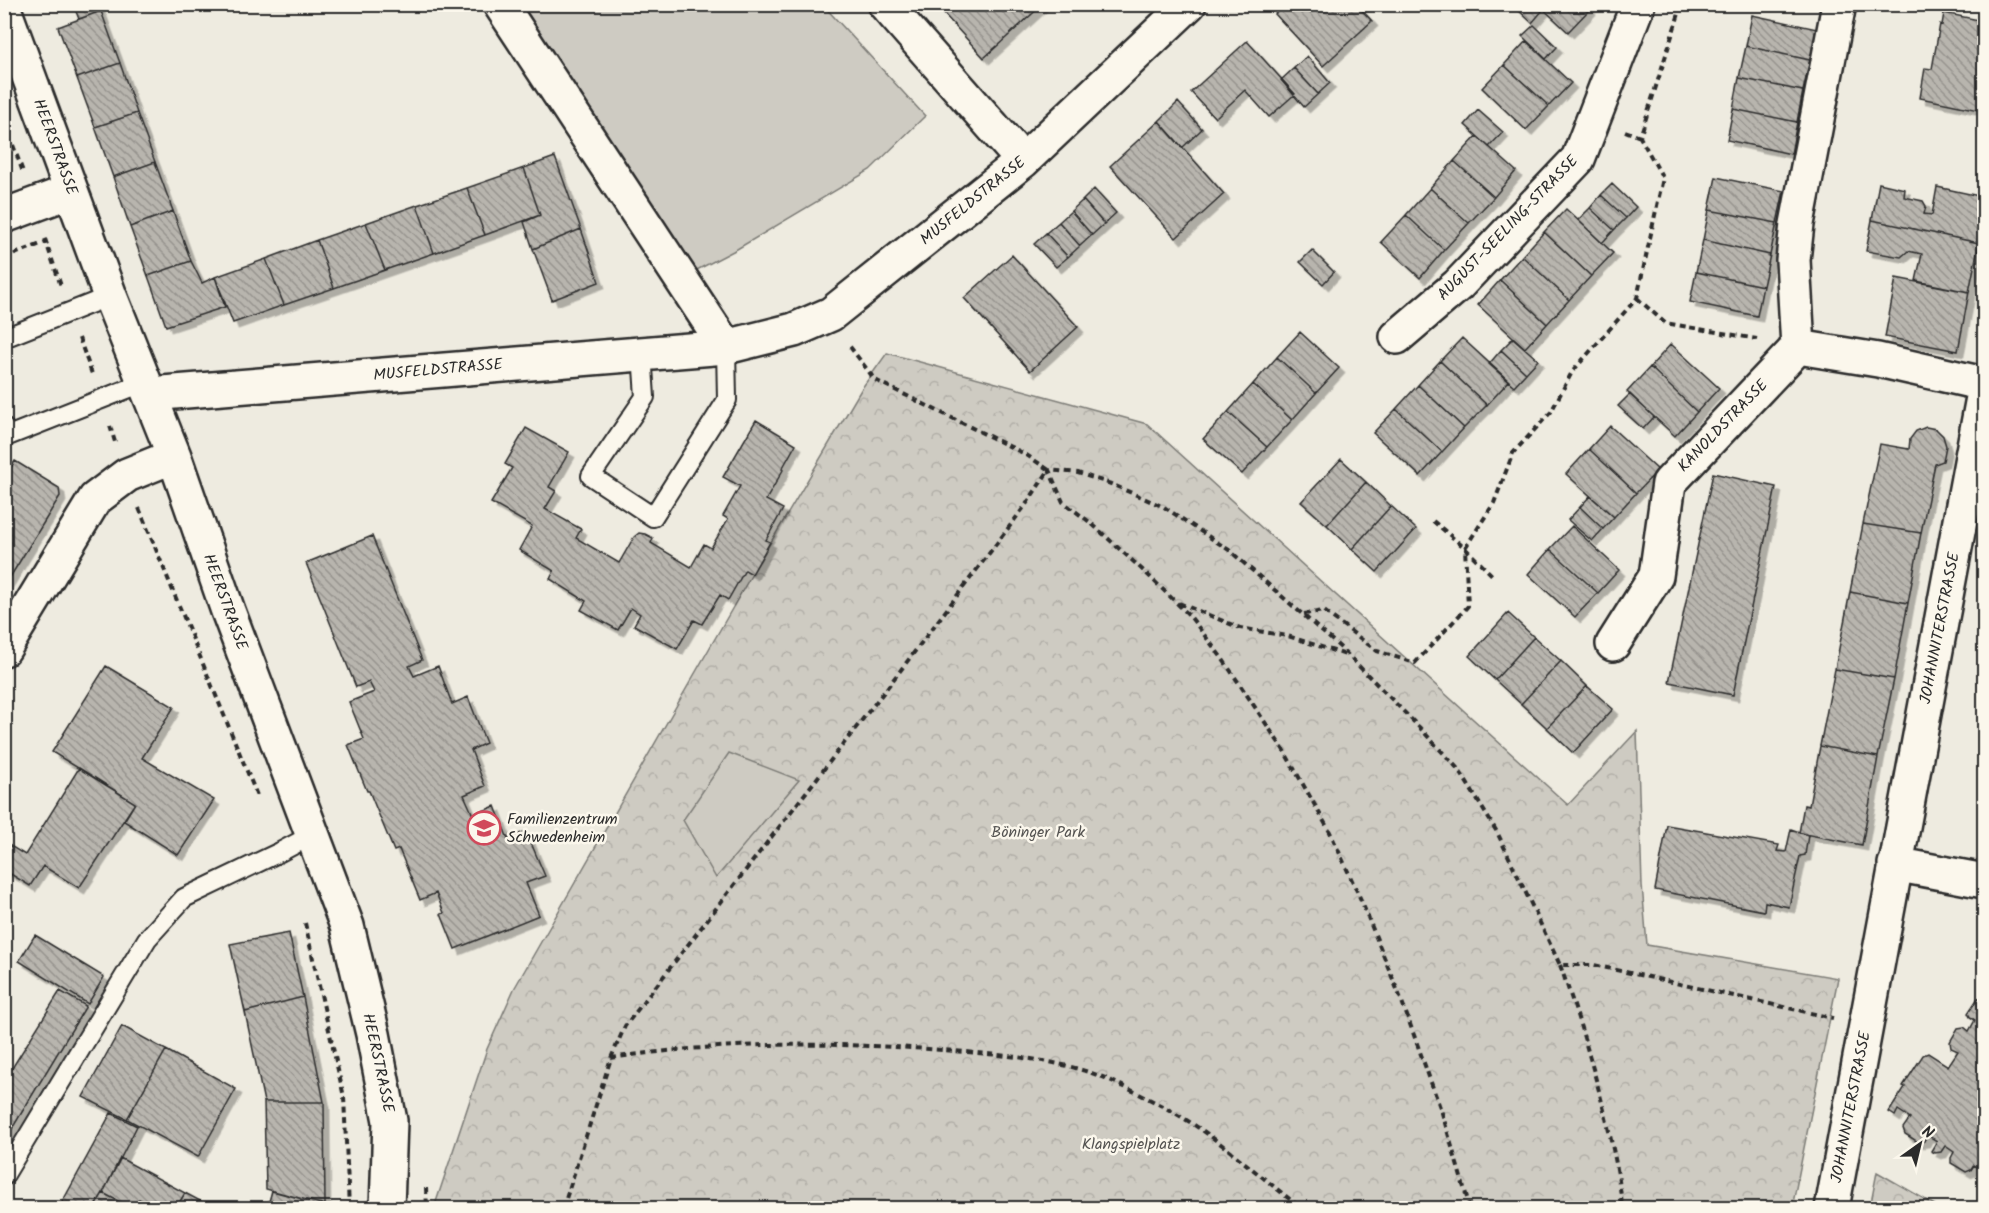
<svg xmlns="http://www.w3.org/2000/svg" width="1989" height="1213" viewBox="0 0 1989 1213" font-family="Kalam,sans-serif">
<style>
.park{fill:url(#park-crowns);stroke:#7c7b76;stroke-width:1.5}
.pitch{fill:#cecbc2;stroke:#7c7b76;stroke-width:1.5}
.building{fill:url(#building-back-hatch);stroke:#2b2b2b;stroke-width:1.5;filter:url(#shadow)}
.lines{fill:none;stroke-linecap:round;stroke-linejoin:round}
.lane-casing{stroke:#2b2b2b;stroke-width:22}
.street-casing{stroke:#2b2b2b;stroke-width:38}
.path{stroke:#2b2b2b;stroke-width:4;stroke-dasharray:6 4.5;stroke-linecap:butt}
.lane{stroke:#fbf7ec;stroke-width:18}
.street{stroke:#fbf7ec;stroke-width:33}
.labels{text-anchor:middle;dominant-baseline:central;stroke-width:5;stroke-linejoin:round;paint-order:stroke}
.street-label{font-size:16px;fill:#2b2b2b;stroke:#fbf7ec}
.poi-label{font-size:16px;fill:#2b2b2b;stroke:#fbf7ec;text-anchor:start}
.park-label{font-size:16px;fill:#545351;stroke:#fbf7ec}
</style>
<defs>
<pattern id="park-crowns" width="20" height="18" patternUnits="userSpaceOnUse" patternTransform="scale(1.5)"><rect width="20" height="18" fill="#cecbc2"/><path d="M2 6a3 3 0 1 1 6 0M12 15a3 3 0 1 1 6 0" fill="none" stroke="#b1aea7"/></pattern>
<pattern id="building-back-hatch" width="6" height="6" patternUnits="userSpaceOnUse" patternTransform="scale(1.5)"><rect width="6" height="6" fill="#b8b5ae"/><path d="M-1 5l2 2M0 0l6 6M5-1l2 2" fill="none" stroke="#96938e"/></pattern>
<filter id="shadow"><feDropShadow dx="5.5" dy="5.5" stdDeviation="0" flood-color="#0004"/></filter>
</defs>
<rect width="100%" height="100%" fill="#eeebe0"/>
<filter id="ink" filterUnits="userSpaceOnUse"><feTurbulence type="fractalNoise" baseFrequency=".0167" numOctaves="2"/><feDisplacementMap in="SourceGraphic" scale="12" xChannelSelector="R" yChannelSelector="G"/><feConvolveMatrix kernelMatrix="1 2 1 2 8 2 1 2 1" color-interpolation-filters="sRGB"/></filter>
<g filter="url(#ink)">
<path class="park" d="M 887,353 L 1147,424 L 1568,805 L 1637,731 L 1642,885 L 1647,945 L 1838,978 L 1792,1208 L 434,1208 L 487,1049 L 514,989 L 752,574 L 862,388 Z
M 1877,1172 L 1940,1208 L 1870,1208 Z"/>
<path class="pitch" d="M 517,5 L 823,5 L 925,116 L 870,170 L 737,249 L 693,272 Z
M 729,753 L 799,780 L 716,878 L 683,820 Z"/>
<path class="building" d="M 73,4 L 97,4 L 101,11 L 79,19 Z
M 935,4 L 1043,4 L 984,58 Z
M 1286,4 L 1356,4 L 1372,21 L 1323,66 L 1275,14 Z
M 1512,4 L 1538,4 L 1543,10 L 1532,23 Z
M 1538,4 L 1585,4 L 1590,9 L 1568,32 Z
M 101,11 L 120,63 L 77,78 L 58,27 Z
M 1944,13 L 1984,21 L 1984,111 L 1920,98 L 1925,68 L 1932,69 L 1940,24 L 1942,25 Z
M 1752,15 L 1817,29 L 1810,60 L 1746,46 Z
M 1534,25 L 1557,47 L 1546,59 L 1522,36 Z
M 1247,41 L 1295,94 L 1269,117 L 1245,90 L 1215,118 L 1191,92 Z
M 1526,41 L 1571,83 L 1549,106 L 1504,65 Z
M 1746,46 L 1810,60 L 1803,91 L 1739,78 Z
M 1307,56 L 1330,83 L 1318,94 L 1294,68 Z
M 120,63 L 137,113 L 95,127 L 77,78 Z
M 1504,65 L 1549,106 L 1526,130 L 1482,88 Z
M 1294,68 L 1318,94 L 1304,107 L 1281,80 Z
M 1739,78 L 1803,91 L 1797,122 L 1733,109 Z
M 1178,102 L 1202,129 L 1182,148 L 1159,121 Z
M 1733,109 L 1797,122 L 1791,154 L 1727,140 Z
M 1478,110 L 1503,132 L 1489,147 L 1465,125 Z
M 137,113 L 155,162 L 113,177 L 95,127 Z
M 1159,121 L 1224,194 L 1176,238 L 1110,166 Z
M 1477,136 L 1516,171 L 1494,197 L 1454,161 Z
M 555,157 L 581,229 L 533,249 L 524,222 L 540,215 L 524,168 Z
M 1454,161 L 1494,197 L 1469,223 L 1430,188 Z
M 155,162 L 173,211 L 130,227 L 113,177 Z
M 524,168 L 540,215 L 485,235 L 467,188 Z
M 1716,177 L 1784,191 L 1777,223 L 1709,210 Z
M 1879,183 L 1905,189 L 1904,197 L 1923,201 L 1926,206 L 1924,214 L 1932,215 L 1937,187 L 1984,197 L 1984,215 L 1979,243 L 1872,220 Z
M 1612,184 L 1636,207 L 1626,218 L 1601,195 Z
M 467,188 L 485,235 L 434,253 L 417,205 Z
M 1430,188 L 1469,223 L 1444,250 L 1406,215 Z
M 1094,189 L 1116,213 L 1104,224 L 1083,200 Z
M 1601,195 L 1626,218 L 1614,230 L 1590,208 Z
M 1083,200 L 1104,224 L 1092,235 L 1071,211 Z
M 417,205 L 434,253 L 385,270 L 366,223 Z
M 1590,208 L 1614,230 L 1602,243 L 1578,220 Z
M 1566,209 L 1613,253 L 1591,276 L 1544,232 Z
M 1709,210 L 1777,223 L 1770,255 L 1703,240 Z
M 173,211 L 191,261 L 148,276 L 130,227 Z
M 1071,211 L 1092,235 L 1080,246 L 1059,222 Z
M 1406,215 L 1444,250 L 1420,278 L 1381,242 Z
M 1872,220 L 1979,243 L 1969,292 L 1916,281 L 1922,254 L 1908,251 L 1901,257 L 1866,251 Z
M 1059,222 L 1080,246 L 1068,257 L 1046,233 Z
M 366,223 L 385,270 L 334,288 L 317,240 Z
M 581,229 L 599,282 L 552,300 L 533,249 Z
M 1544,232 L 1591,276 L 1569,300 L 1522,256 Z
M 1046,233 L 1068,257 L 1056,267 L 1034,244 Z
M 317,240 L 334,288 L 284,305 L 266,259 Z
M 1703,240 L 1770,255 L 1763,286 L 1696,272 Z
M 1312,250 L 1334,272 L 1323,284 L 1300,262 Z
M 1012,255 L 1078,327 L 1030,371 L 964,298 Z
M 1522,256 L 1569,300 L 1547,324 L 1500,280 Z
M 266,259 L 284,305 L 233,323 L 215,277 Z
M 191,261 L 202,283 L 215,277 L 225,307 L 166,326 L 148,276 Z
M 1696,272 L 1763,286 L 1757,316 L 1690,302 Z
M 1896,278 L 1969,292 L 1958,351 L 1885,337 Z
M 1500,280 L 1547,324 L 1525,348 L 1478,305 Z
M 1300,332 L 1339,368 L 1316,393 L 1277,357 Z
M 1462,338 L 1509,381 L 1487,405 L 1440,361 Z
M 1513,338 L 1538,360 L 1526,373 L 1501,350 Z
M 1671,344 L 1719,388 L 1697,412 L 1650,367 Z
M 1501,350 L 1526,373 L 1514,386 L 1489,364 Z
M 1277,357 L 1316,393 L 1292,420 L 1253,384 Z
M 1440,361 L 1487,405 L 1464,428 L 1418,385 Z
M 1650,367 L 1697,412 L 1675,436 L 1627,392 Z
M 1253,384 L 1292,420 L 1267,447 L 1228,412 Z
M 1418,385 L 1464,428 L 1442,452 L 1396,409 Z
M 1630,394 L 1654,417 L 1643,429 L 1618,406 Z
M 1396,409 L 1442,452 L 1420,476 L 1373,433 Z
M 1228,412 L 1267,447 L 1242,474 L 1203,439 Z
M 756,420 L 796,444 L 782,469 L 783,470 L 766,500 L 783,509 L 766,540 L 770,542 L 752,574 L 745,570 L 728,600 L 720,595 L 702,624 L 694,620 L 677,649 L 634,625 L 640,614 L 631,608 L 618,630 L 581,610 L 586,601 L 550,579 L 554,571 L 519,550 L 532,526 L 491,503 L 512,468 L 505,464 L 526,428 L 569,452 L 549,487 L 556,491 L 545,509 L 581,529 L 576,538 L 619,563 L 634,537 L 639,533 L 645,534 L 653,538 L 651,543 L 691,567 L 704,544 L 711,548 L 728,519 L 723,516 L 740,486 L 723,477 Z
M 1610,426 L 1658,470 L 1636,493 L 1589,449 Z
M 1926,427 L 1936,429 L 1943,436 L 1946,446 L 1943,461 L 1935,464 L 1921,533 L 1863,524 L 1880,444 L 1909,449 L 1910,439 L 1916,431 Z
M 1589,449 L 1636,493 L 1614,517 L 1566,474 Z
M 1341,459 L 1366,482 L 1327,525 L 1301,502 Z
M 15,461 L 59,488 L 60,496 L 4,587 L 4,478 Z
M 1713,473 L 1776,487 L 1733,695 L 1669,682 Z
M 1366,482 L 1391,506 L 1352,549 L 1327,525 Z
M 1590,496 L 1614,517 L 1603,529 L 1580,507 Z
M 1391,506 L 1416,529 L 1377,572 L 1352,549 Z
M 1580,507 L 1603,529 L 1592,541 L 1568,520 Z
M 1863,524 L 1921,533 L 1908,603 L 1850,592 Z
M 1572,526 L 1619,570 L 1598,593 L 1550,549 Z
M 372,536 L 422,660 L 409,666 L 414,676 L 438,666 L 452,704 L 468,697 L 486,743 L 471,750 L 485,786 L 464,795 L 473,815 L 495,806 L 508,839 L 526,831 L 545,876 L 526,883 L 539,915 L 455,949 L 441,914 L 444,913 L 436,893 L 420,900 L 399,849 L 394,851 L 369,791 L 367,791 L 348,745 L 364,739 L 349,702 L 374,692 L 369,682 L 356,687 L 306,563 Z
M 1550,549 L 1598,593 L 1575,617 L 1528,574 Z
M 1850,592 L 1908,603 L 1894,679 L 1835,669 Z
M 1508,613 L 1534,637 L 1495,680 L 1469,656 Z
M 1534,637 L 1561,661 L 1521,704 L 1495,680 Z
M 1561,661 L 1587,686 L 1547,728 L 1521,704 Z
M 106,666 L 174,707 L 142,758 L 214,800 L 178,855 L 124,821 L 135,803 L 52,752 Z
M 1835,669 L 1894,679 L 1878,757 L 1820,746 Z
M 1587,686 L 1613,709 L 1573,753 L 1547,728 Z
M 1820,746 L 1878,757 L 1862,845 L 1799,833 L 1804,805 L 1809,806 Z
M 79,768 L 135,803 L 79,888 L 43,866 L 30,886 L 4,870 L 4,842 L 25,855 Z
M 1667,825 L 1779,845 L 1777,851 L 1786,852 L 1791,829 L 1808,835 L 1805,855 L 1800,856 L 1789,907 L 1765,902 L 1764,911 L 1655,890 Z
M 289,933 L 303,997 L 245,1012 L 230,944 Z
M 35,935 L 104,977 L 88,1004 L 19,961 Z
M 60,991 L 86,1006 L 4,1142 L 4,1081 Z
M 303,997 L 324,1102 L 264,1102 L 245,1012 Z
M 1983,997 L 1984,998 L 1984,1184 L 1981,1182 L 1980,1176 L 1984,1171 L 1974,1165 L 1971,1170 L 1966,1172 L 1951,1163 L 1951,1158 L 1954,1152 L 1945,1146 L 1941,1152 L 1935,1153 L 1931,1151 L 1937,1141 L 1927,1135 L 1924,1141 L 1918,1142 L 1905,1134 L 1903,1128 L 1910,1118 L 1898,1110 L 1895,1116 L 1889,1112 L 1905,1087 L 1903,1086 L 1923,1055 L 1928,1053 L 1948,1066 L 1958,1051 L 1951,1048 L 1950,1042 L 1958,1028 L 1964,1027 L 1969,1031 L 1975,1020 L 1970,1017 L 1968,1013 L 1978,998 Z
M 122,1026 L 166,1050 L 127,1119 L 83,1097 Z
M 166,1050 L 236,1089 L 198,1157 L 127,1119 Z
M 264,1102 L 324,1102 L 325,1205 L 266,1189 Z
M 111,1113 L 137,1126 L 103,1193 L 94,1208 L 59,1208 Z
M 120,1158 L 185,1193 L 176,1208 L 157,1208 L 139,1199 L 134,1208 L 131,1208 L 103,1193 Z
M 272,1191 L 325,1205 L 324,1208 L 267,1208 Z
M 103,1193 L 131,1208 L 94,1208 Z
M 185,1193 L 204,1203 L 201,1208 L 176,1208 Z"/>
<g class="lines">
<g class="lane-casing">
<path id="lane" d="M 4,338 L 110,296
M 642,353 L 645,397 L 591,476 L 653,517 L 727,400 L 726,347
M 4,428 L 8,436 L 145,382
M 4,1176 L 147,939 L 184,898 L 280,852 L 314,834"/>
</g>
<g class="street-casing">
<path id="street" d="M 500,4 L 726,347
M 885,4 L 1023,161
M 4,9 L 110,296 L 174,456 L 228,611 L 347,926 L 373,1034 L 390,1121 L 387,1208
M 4,216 L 71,191
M 1397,337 L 1458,285 L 1578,159 L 1638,4
M 1798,347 L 1793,260 L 1797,224 L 1839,4
M 150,394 L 726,347 L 794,330 L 831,314 L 1023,161 L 1189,4
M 1613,644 L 1656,576 L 1669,483 L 1798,347 L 1878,360 L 1984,384
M 4,649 L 95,499 L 127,475 L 174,456
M 1895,864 L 1984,881
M 1832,1208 L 1984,392"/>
</g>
<path class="path" d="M 844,4 L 850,12
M 1625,131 L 1640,137
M 13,145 L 23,172
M 45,239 L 61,286
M 4,258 L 46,242
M 1637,298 L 1665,323 L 1757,339
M 79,338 L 92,374
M 110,426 L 115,442
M 139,508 L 258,798
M 1433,521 L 1465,548 L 1493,576
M 1179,603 L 1240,628 L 1288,636 L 1346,655
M 1304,614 L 1324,611 L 1377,651 L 1415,663 L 1468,606 L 1465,548 L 1494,503 L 1513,453 L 1551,412 L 1572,372 L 1637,298 L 1663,178 L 1640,137 L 1682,4
M 305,923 L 344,1097 L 349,1208
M 1560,965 C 1578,1015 1593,1066 1606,1118 C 1613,1149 1620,1177 1622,1208
M 611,1058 C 724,1041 841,1042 955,1051 C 1009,1056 1064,1059 1114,1082 C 1146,1097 1180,1114 1209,1135 C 1240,1158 1270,1184 1301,1208
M 426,1188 L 427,1208
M 563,1208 L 611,1058 L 625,1026 L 900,671 L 1025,506 L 1049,470 L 1025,454 L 875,380 L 848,344
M 1470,1208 L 1442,1113 L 1401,999 L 1361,900 L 1330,832 L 1283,749 L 1222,658 L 1189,615 L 1147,574 L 1091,523 L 1063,502 L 1049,470 L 1078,473 L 1111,484 L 1164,507 L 1229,550 L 1342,649 L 1420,728 L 1459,770 L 1497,832 L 1560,965 L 1594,965 L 1833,1018"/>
<use href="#lane" class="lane"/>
<use href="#street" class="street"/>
</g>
</g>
<defs>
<g id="school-ring" transform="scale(1.725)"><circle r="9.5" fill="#fbf7ec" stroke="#d1495b" stroke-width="1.5"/><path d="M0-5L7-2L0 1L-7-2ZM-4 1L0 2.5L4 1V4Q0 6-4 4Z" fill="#d1495b"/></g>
</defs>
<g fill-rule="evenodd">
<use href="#school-ring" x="484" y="828"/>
</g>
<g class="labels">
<g class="street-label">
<text transform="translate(55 147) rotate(70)">HEERSTRASSE</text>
<text transform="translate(973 201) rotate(-39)">MUSFELDSTRASSE</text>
<text transform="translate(1508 228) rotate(-46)">AUGUST-SEELING-STRASSE</text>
<text transform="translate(438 370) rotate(-5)">MUSFELDSTRASSE</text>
<text transform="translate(1723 426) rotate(-46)">KANOLDSTRASSE</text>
<text transform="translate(225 602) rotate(70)">HEERSTRASSE</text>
<text transform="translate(1940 628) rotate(-79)">JOHANNITERSTRASSE</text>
<text transform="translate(378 1063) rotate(78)">HEERSTRASSE</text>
<text transform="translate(1851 1107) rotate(-79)">JOHANNITERSTRASSE</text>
</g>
<g class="poi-label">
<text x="507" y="819">Familienzentrum<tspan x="507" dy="18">Schwedenheim</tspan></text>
</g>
<g class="park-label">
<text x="1038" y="832">Böninger Park</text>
<text x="1131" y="1144">Klangspielplatz</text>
</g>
</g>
<rect width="1989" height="1213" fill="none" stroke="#fbf7ec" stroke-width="24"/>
<rect x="12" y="12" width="1965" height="1189" fill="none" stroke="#2b2b2b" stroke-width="2" filter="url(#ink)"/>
<g transform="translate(1920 1144) rotate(34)" stroke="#fbf7ec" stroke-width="4.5" paint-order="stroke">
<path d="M0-4.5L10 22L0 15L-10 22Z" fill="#2b2b2b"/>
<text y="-9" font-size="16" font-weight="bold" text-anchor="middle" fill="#2b2b2b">N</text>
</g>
</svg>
